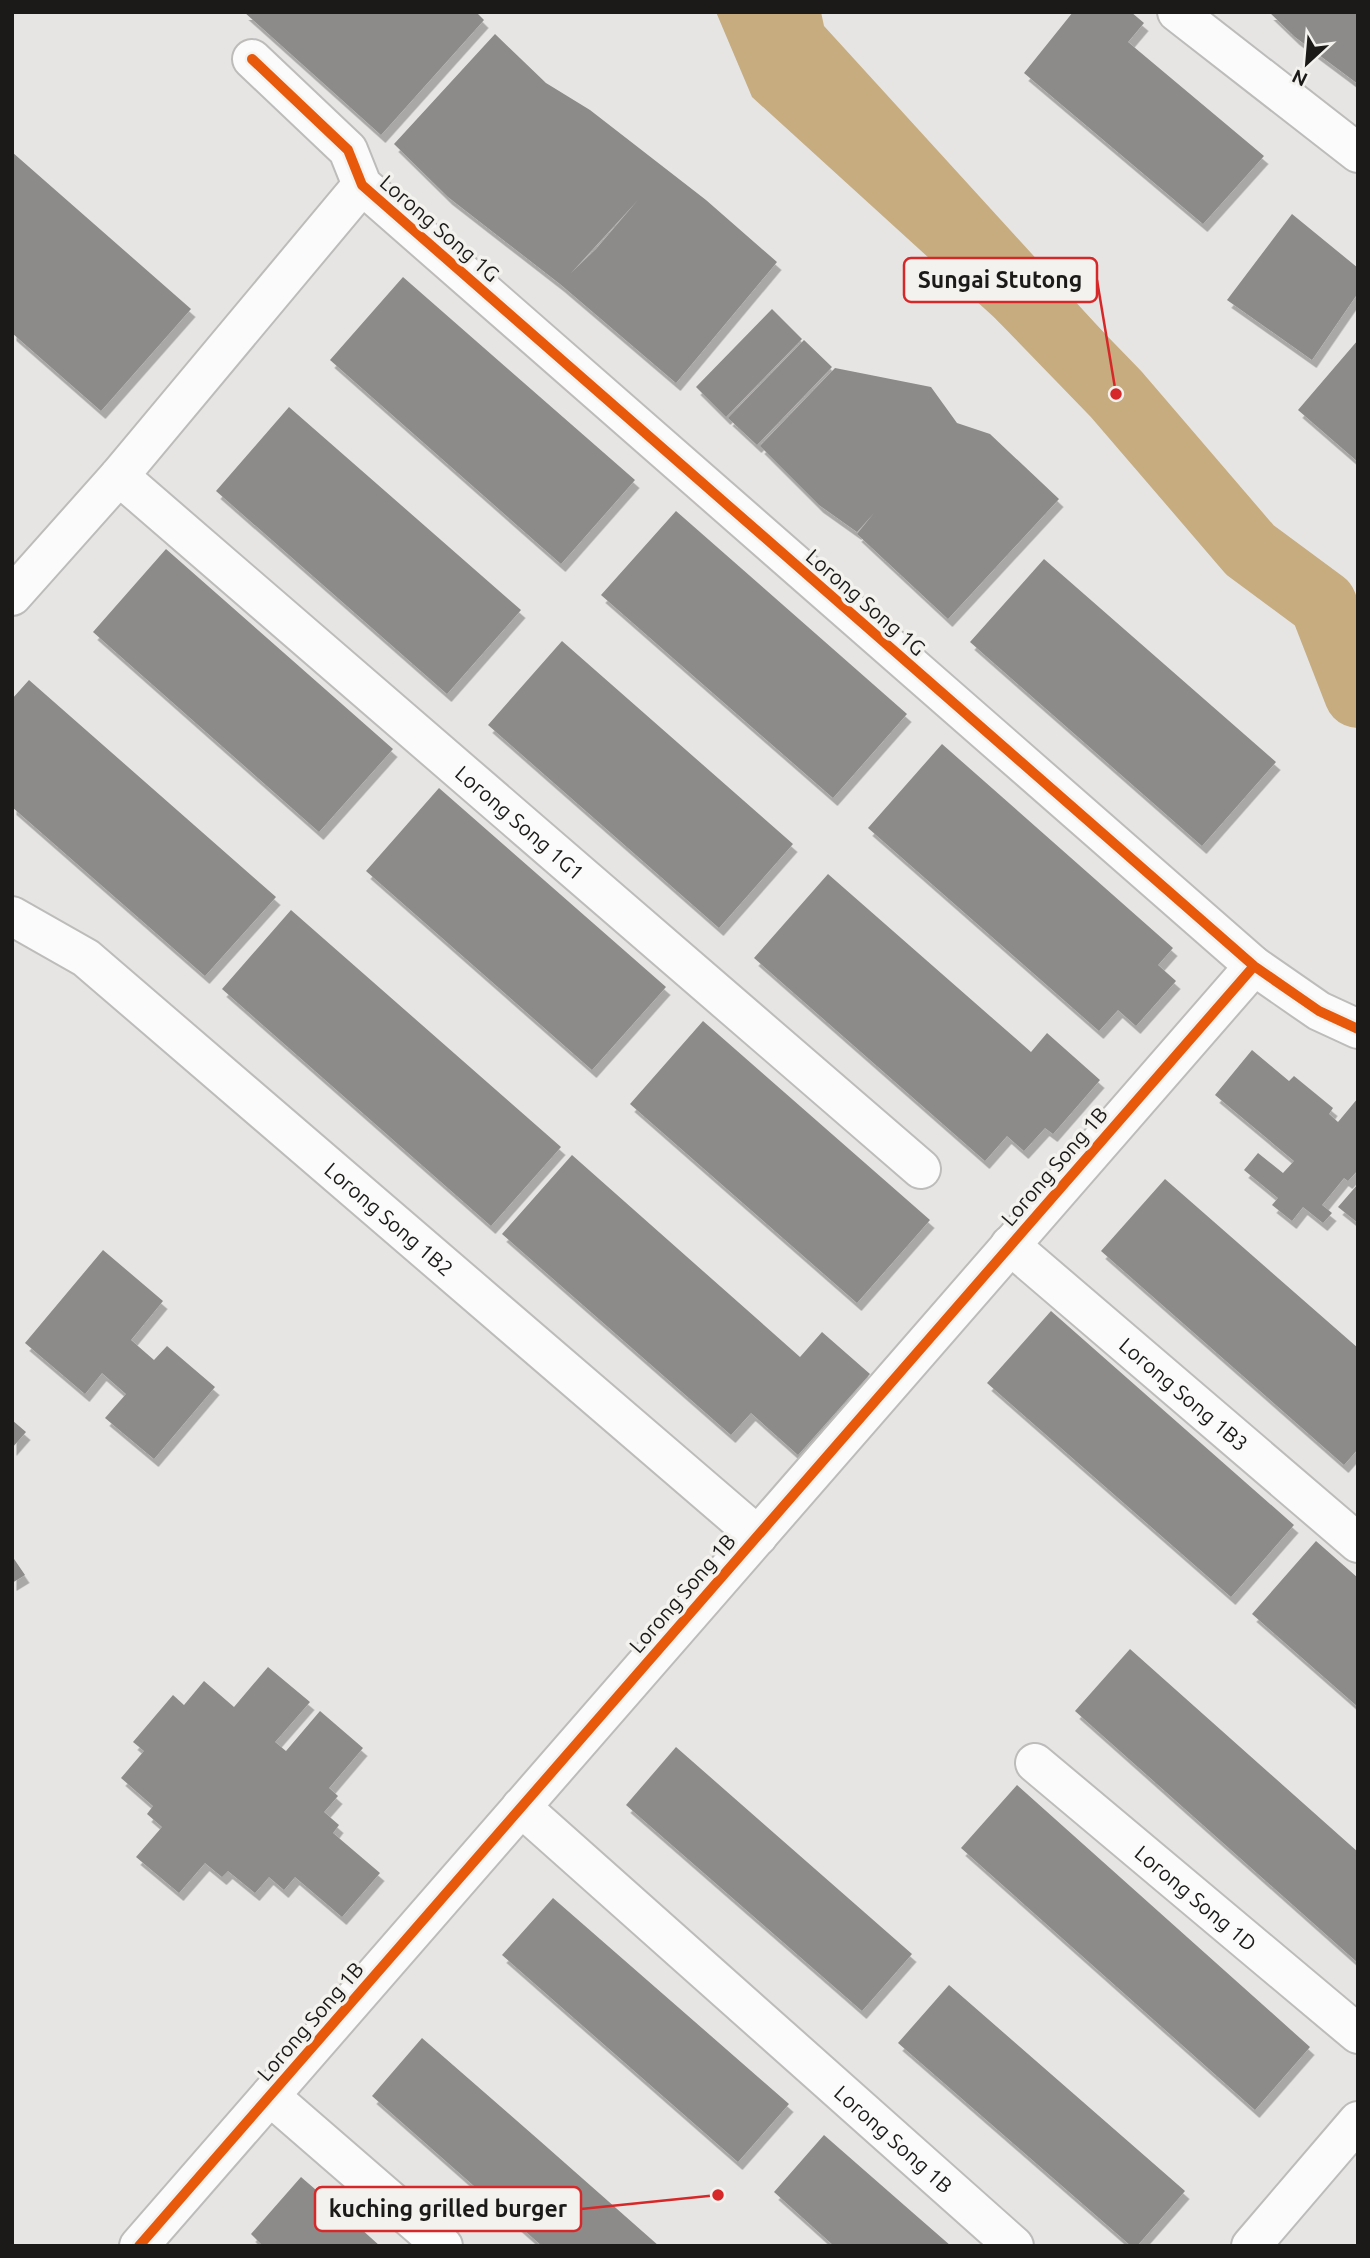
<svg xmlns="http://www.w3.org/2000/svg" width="1370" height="2258" viewBox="0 0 1370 2258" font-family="Ubuntu,sans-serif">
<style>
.water{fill:#c6ac7f}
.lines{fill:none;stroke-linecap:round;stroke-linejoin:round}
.river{stroke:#c6ac7f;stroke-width:68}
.building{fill:#8c8b8a;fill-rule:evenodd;filter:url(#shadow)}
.minor-casing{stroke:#bdbcbb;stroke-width:42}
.minor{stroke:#fbfbfb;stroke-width:38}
.cycleway-casing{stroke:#f4f2ef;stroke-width:15}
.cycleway{stroke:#e8590c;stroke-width:10}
.labels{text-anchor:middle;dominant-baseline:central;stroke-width:7;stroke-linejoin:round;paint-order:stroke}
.street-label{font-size:21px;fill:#1b1a19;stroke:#f4f2ef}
.leader{fill:none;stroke:#d62828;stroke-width:2.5}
.callout-dot{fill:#d62828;stroke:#f4f2ef;stroke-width:2.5}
.callout{fill:#f4f2ef;stroke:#d62828;stroke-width:2.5}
.callout-label{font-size:23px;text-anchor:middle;font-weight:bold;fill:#1b1a19}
</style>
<defs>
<filter id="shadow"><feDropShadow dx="4.5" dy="8" stdDeviation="0" flood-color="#0004"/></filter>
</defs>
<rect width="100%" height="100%" fill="#e6e5e3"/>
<path class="water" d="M 716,12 L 821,12 L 824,26 L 1104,333 L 1074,390 L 752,97 Z"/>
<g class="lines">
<path class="river" d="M 1021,296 L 1116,394 L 1250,550 L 1323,604 L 1358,694"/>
</g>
<path class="building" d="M 244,12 L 476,12 L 484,20 L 381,135 Z
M 1073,12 L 1131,12 L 1144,23 L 1128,42 L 1264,156 L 1203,224 L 1024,73 Z
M 1269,12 L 1358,12 L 1358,84 L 1295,37 Z
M 495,34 L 546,83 L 590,110 L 706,200 L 777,262 L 676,383 L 560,284 L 448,197 L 394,144 ZM 638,200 L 596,249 L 571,273 Z
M 12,152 L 191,309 L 101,411 L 12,333 Z
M 1292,214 L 1358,268 L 1358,293 L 1312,360 L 1227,300 Z
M 403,277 L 635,480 L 561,564 L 330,360 Z
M 772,309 L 802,339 L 726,417 L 696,387 Z
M 804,340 L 832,367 L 757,445 L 728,418 Z
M 1358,340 L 1358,462 L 1298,410 Z
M 835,368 L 931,387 L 957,423 L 990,434 L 1059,499 L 948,619 L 857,534 L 874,513 L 857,532 L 819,505 L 760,446 Z
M 289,407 L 521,610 L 447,694 L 216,491 Z
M 676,511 L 907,714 L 833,798 L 601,595 Z
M 166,549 L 393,749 L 319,832 L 93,632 Z
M 1044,559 L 1276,762 L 1202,846 L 970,642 Z
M 562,641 L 793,844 L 719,928 L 488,725 Z
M 29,680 L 276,897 L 205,976 L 12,807 L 12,699 Z
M 942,744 L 1173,948 L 1158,965 L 1176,981 L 1136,1026 L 1118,1010 L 1099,1031 L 868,828 Z
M 439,788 L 666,987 L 592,1070 L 366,871 Z
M 828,874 L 1031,1052 L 1047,1033 L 1100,1080 L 1053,1134 L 1045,1128 L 1024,1151 L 1007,1136 L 985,1161 L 754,958 Z
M 291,910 L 561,1147 L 491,1226 L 222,989 Z
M 703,1021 L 930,1220 L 857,1303 L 630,1104 Z
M 1252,1050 L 1289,1081 L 1294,1076 L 1333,1108 L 1329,1114 L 1338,1122 L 1358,1098 L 1358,1170 L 1348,1181 L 1344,1178 L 1322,1205 L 1332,1213 L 1323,1223 L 1303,1207 L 1292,1221 L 1272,1205 L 1278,1198 L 1244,1170 L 1258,1153 L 1283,1173 L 1294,1161 L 1215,1095 Z
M 572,1155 L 800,1357 L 822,1332 L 870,1374 L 798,1455 L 751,1413 L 731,1435 L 502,1234 Z
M 1165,1179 L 1358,1348 L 1358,1449 L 1344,1465 L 1101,1251 Z
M 1358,1184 L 1358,1223 L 1338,1207 Z
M 103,1250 L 163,1301 L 131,1340 L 154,1360 L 167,1346 L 215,1387 L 154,1459 L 105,1418 L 126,1394 L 102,1373 L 85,1394 L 25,1343 Z
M 1051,1311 L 1294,1525 L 1231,1597 L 987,1383 Z
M 12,1420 L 26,1432 L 12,1448 Z
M 1316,1541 L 1358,1578 L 1358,1707 L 1252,1614 Z
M 12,1556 L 25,1575 L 12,1583 Z
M 1130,1649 L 1358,1852 L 1358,1963 L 1075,1711 Z
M 268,1667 L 310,1702 L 275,1742 L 286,1751 L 320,1711 L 363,1748 L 329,1788 L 338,1796 L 324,1812 L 339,1825 L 333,1833 L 380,1873 L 342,1917 L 295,1877 L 284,1890 L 269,1877 L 255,1893 L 228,1871 L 222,1877 L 205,1863 L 179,1893 L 136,1857 L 162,1827 L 147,1814 L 153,1806 L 121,1778 L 144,1751 L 133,1742 L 173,1695 L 184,1705 L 204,1681 L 234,1707 Z
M 676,1747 L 912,1954 L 862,2011 L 626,1805 Z
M 1017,1785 L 1310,2047 L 1255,2110 L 961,1848 Z
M 553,1898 L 789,2104 L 738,2162 L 502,1955 Z
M 949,1985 L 1185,2191 L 1137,2246 L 1131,2246 L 898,2043 Z
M 422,2038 L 540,2141 L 659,2246 L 542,2246 L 372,2096 Z
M 824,2135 L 912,2212 L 951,2246 L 834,2246 L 803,2218 L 774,2192 Z
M 301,2177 L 360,2228 L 380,2246 L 263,2246 L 251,2234 Z"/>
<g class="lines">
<g class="minor-casing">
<g id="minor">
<path d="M 1177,12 L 1358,153"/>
<path d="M 252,59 L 348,150 L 362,185 L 1254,966 L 1319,1011 L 1358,1029"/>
<path id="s1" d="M 119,476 L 921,1169"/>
<path d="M 12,596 L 119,476 L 362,185"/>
<path id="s2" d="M 12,916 L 86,958 L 758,1536"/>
<path id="s3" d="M 1010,1245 L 1358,1543"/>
<path id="s4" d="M 1035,1763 L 1358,2034"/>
<path id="s5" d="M 521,1807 L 1014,2246"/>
<path d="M 270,2096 L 443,2246"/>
<path d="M 139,2246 L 1254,966"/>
<path d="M 1251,2246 L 1358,2121"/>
</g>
</g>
<use href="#minor" class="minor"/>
<g class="cycleway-casing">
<path id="cycleway" d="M 252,59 L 348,150 L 362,185 L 1254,966 L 1319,1011 L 1358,1029
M 139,2246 L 1254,966"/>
</g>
<use href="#cycleway" class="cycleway"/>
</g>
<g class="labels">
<g class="street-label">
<text transform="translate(440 228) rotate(41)">Lorong Song 1G</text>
<text transform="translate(866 602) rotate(41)">Lorong Song 1G</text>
<text stroke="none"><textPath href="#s1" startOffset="530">Lorong Song 1G1</textPath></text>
<text transform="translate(1054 1166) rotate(-49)">Lorong Song 1B</text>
<text stroke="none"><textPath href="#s2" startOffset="485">Lorong Song 1B2</textPath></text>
<text stroke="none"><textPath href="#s3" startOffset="229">Lorong Song 1B3</textPath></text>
<text transform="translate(682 1593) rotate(-49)">Lorong Song 1B</text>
<text stroke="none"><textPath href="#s4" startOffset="210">Lorong Song 1D</textPath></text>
<text transform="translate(310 2021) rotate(-49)">Lorong Song 1B</text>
<text stroke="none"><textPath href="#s5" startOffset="499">Lorong Song 1B</textPath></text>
</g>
</g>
<path class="leader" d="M1116 394L1097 280M718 2195L581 2209"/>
<g class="callout-dot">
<circle cx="1116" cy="394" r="7"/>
<circle cx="718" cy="2195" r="7"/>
</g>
<g class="callout">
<rect x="904" y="258" width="193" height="44" rx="7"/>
<rect x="315" y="2187" width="266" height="44" rx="7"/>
</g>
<g class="callout-label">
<text x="1000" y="288">Sungai Stutong</text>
<text x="448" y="2217">kuching grilled burger</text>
</g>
<rect width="1370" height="2258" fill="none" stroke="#1b1a19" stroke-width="28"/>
<g transform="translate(1307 63) rotate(206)" stroke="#f4f2ef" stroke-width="5" paint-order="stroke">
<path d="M0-5L12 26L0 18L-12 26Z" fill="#1b1a19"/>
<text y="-10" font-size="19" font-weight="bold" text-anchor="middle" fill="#1b1a19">N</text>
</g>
</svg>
